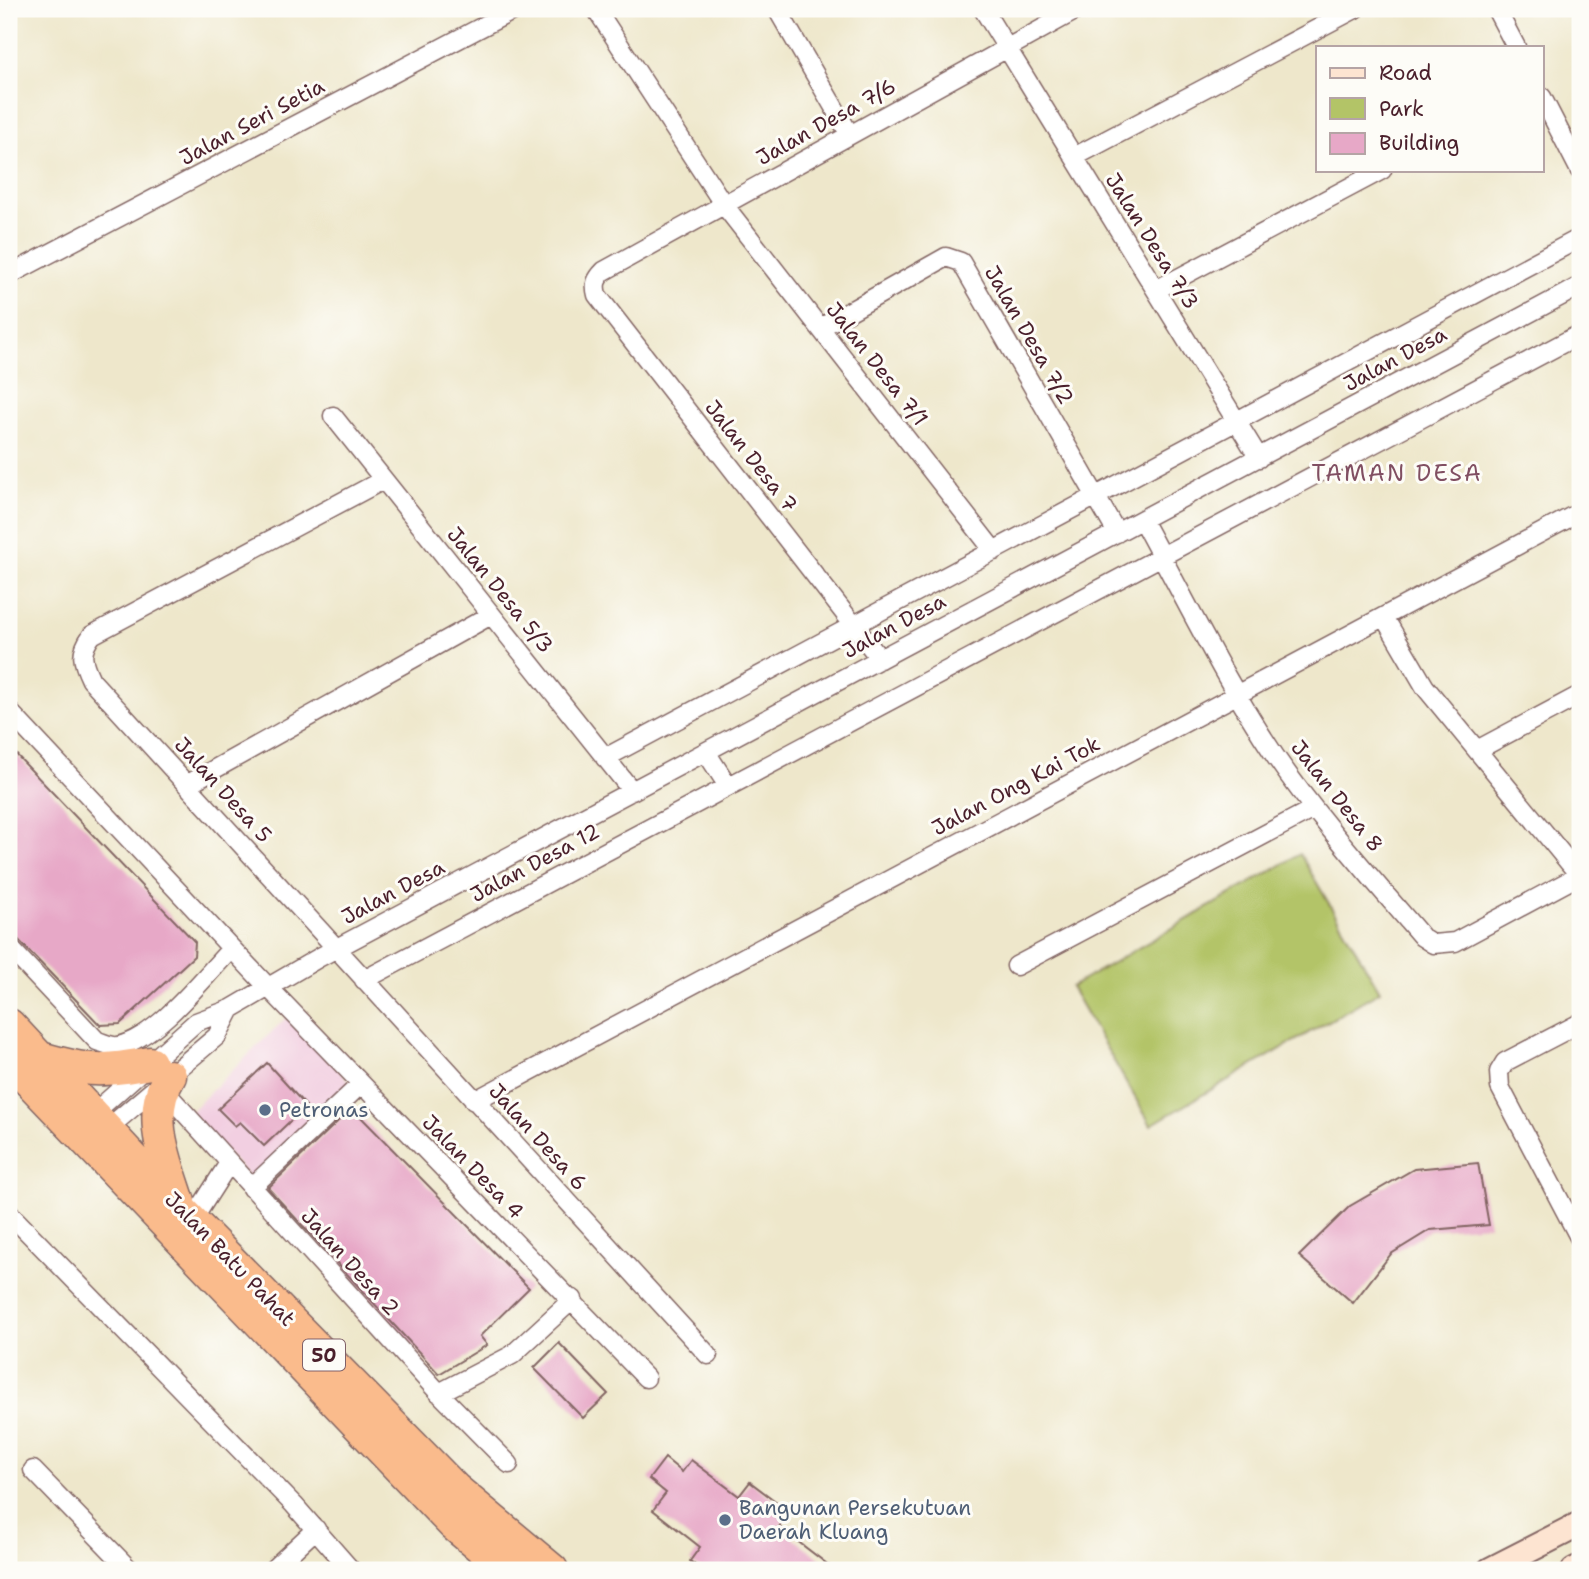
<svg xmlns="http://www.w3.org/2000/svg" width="1589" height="1579" viewBox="0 0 1589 1579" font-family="'Shantell Sans',sans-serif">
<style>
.built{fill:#f2cfe1}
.green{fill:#b3c467;stroke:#7e7249;stroke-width:2}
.building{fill:#e7a8c7}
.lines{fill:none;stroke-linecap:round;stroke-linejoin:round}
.street-casing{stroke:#836563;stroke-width:21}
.secondary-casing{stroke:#836563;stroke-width:28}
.highway-casing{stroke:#836563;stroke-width:35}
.street{stroke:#fff;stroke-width:18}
.secondary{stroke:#fde4d1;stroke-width:24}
.highway{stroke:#fabb8c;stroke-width:32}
.service-dot{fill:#5c6f8a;stroke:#fdfcf7;stroke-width:2.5}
.labels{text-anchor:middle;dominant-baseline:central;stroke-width:6;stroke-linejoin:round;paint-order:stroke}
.shield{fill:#fdfcf7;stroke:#806168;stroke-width:2}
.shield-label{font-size:19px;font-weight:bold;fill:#4a1f2b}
.street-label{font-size:21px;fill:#4a1f2b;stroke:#fdfcf7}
.service-label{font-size:21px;fill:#4e5e75;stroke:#fdfcf7;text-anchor:start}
.neighbourhood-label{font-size:23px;letter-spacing:2px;fill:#814f62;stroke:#fdfcf7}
</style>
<rect width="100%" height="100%" fill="#fdfcf7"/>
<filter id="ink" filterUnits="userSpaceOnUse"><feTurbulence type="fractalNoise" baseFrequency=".0143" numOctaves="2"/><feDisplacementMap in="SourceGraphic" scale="14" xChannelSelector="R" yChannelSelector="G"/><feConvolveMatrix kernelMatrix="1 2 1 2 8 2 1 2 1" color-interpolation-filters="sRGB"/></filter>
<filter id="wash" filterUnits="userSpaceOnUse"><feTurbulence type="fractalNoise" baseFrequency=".00686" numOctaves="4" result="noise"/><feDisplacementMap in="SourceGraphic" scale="28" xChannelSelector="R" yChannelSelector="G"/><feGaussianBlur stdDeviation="1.57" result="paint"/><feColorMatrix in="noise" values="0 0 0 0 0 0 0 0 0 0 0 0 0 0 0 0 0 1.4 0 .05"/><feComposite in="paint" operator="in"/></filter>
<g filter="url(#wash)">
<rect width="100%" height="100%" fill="#eee7cb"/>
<path class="built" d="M 287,1017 L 351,1083 L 251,1179 L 190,1112 Z"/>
<path class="green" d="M 1300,854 L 1380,991 L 1151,1125 L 1071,987 Z"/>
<g id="blocks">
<path class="building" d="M 9,747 L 195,942 L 194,956 L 120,1024 L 100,1025 L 9,930 Z
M 267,1063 L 306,1106 L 264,1146 L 240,1122 L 235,1126 L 218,1109 Z
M 352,1108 L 529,1288 L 480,1336 L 487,1345 L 439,1374 L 268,1188 Z
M 1478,1163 L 1489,1225 L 1430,1230 L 1391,1254 L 1353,1303 L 1299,1256 L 1350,1206 L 1414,1169 Z
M 559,1343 L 608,1394 L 583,1418 L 534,1368 Z
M 665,1458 L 682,1472 L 691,1460 L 739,1496 L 750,1482 L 790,1512 L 779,1527 L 835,1570 L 702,1570 L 690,1561 L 700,1547 L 653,1510 L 666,1493 L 649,1479 Z"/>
</g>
</g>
<g filter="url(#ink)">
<use href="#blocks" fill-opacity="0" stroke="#836563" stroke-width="2"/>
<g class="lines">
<g class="street-casing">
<path id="street" d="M 596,9 L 724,205 L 994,551
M 777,9 L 850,135
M 983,9 L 1259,458
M 1496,9 L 1516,47
M 1542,97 L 1580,171
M 1074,157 L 1355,9
M 9,275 L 516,9
M 1156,290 L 1382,170
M 820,328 L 946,257 L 961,262 L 1117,533
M 333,416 L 632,791
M 383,480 L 92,635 C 79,653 82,661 91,680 L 708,1355
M 1142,520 C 1185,599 1225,681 1275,756 C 1319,820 1372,878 1422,937 L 1433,944 L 1455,942 L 1580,875
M 1384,617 L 1425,687 L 1580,876
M 880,659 L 597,295 C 594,284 596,279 604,271 L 1078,9
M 9,711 L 267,986 L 646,1378
M 1477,750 L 1580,695
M 706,752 L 728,786
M 605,758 L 1580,238
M 188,784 L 491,615
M 9,947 L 97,1041 C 104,1043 112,1047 118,1046 C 157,1038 204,977 231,949
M 1016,966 L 1313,809
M 364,980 L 1580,334
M 1580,1023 L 1505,1062 L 1499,1072 L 1500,1087 L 1580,1239
M 162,1088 L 439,1393 L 509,1464
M 474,1101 L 1580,512
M 86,1120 L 196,1022 L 231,1009 L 320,957 L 1580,286
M 101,1134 L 217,1036 L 231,1009
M 251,1188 L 361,1084
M 9,1213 L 294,1505 L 351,1570
M 192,1221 L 229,1163
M 439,1393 L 512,1355 L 573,1299
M 33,1470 L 130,1570
M 272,1570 L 316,1529"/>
</g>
<g class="secondary-casing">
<path id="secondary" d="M 1490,1570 L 1580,1524
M 1574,1570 L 1580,1567"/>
</g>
<g class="highway-casing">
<path id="highway" d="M 9,1025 L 182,1211 L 455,1489 L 552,1570
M 41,1058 C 89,1072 101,1072 150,1063
M 9,1060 L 453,1524 L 508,1570
M 170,1076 C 145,1115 166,1161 179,1202"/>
</g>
<use href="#street" class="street"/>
<use href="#secondary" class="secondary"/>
<use href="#highway" class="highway"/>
</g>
</g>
<g class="service-dot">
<circle cx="265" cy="1110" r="7"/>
<circle cx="725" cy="1520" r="7"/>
</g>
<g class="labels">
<rect class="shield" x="303" y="1339.5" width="42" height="31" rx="5"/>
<g class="shield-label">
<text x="324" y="1355">50</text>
</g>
<g class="street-label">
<text transform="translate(252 122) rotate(-28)">Jalan Seri Setia</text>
<text transform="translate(826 122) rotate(-29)">Jalan Desa 7/6</text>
<text transform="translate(1152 241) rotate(58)">Jalan Desa 7/3</text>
<text transform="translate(1029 335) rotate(60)">Jalan Desa 7/2</text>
<text transform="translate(1395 359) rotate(-28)">Jalan Desa</text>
<text transform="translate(877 364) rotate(52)">Jalan Desa 7/1</text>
<text transform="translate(751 456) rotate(52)">Jalan Desa 7</text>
<text transform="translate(500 590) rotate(51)">Jalan Desa 5/3</text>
<text transform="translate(894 626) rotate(-28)">Jalan Desa</text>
<text transform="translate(1016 786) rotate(-28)">Jalan Ong Kai Tok</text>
<text transform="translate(223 790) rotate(48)">Jalan Desa 5</text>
<text transform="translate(1337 796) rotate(52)">Jalan Desa 8</text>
<text transform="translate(535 863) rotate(-28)">Jalan Desa 12</text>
<text transform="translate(393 892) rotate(-28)">Jalan Desa</text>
<text transform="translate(538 1137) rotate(48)">Jalan Desa 6</text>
<text transform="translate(473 1167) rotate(46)">Jalan Desa 4</text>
<text transform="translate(230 1259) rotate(46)">Jalan Batu Pahat</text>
<text transform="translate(350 1262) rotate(48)">Jalan Desa 2</text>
</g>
<g class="service-label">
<text x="279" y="1110">Petronas</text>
<text x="739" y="1508">Bangunan Persekutuan<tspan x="739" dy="24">Daerah Kluang</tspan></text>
</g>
<g class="neighbourhood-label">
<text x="1397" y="473">TAMAN DESA</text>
</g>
</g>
<rect width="1589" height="1579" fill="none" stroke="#fdfcf7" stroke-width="35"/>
<rect x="1316" y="46" width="228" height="126" fill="#fdfcf7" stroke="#b5a4a5" stroke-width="2"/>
<rect x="1330" y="68" width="35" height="10" fill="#fde4d1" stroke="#b5a4a5" stroke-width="2"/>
<text x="1379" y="80" font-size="21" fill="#4a1f2b">Road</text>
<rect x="1330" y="98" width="35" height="21" fill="#b3c467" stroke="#b5a4a5" stroke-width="2"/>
<text x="1379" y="116" font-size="21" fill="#4a1f2b">Park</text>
<rect x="1330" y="133" width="35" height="21" fill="#e7a8c7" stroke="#b5a4a5" stroke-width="2"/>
<text x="1379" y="150" font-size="21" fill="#4a1f2b">Building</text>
</svg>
